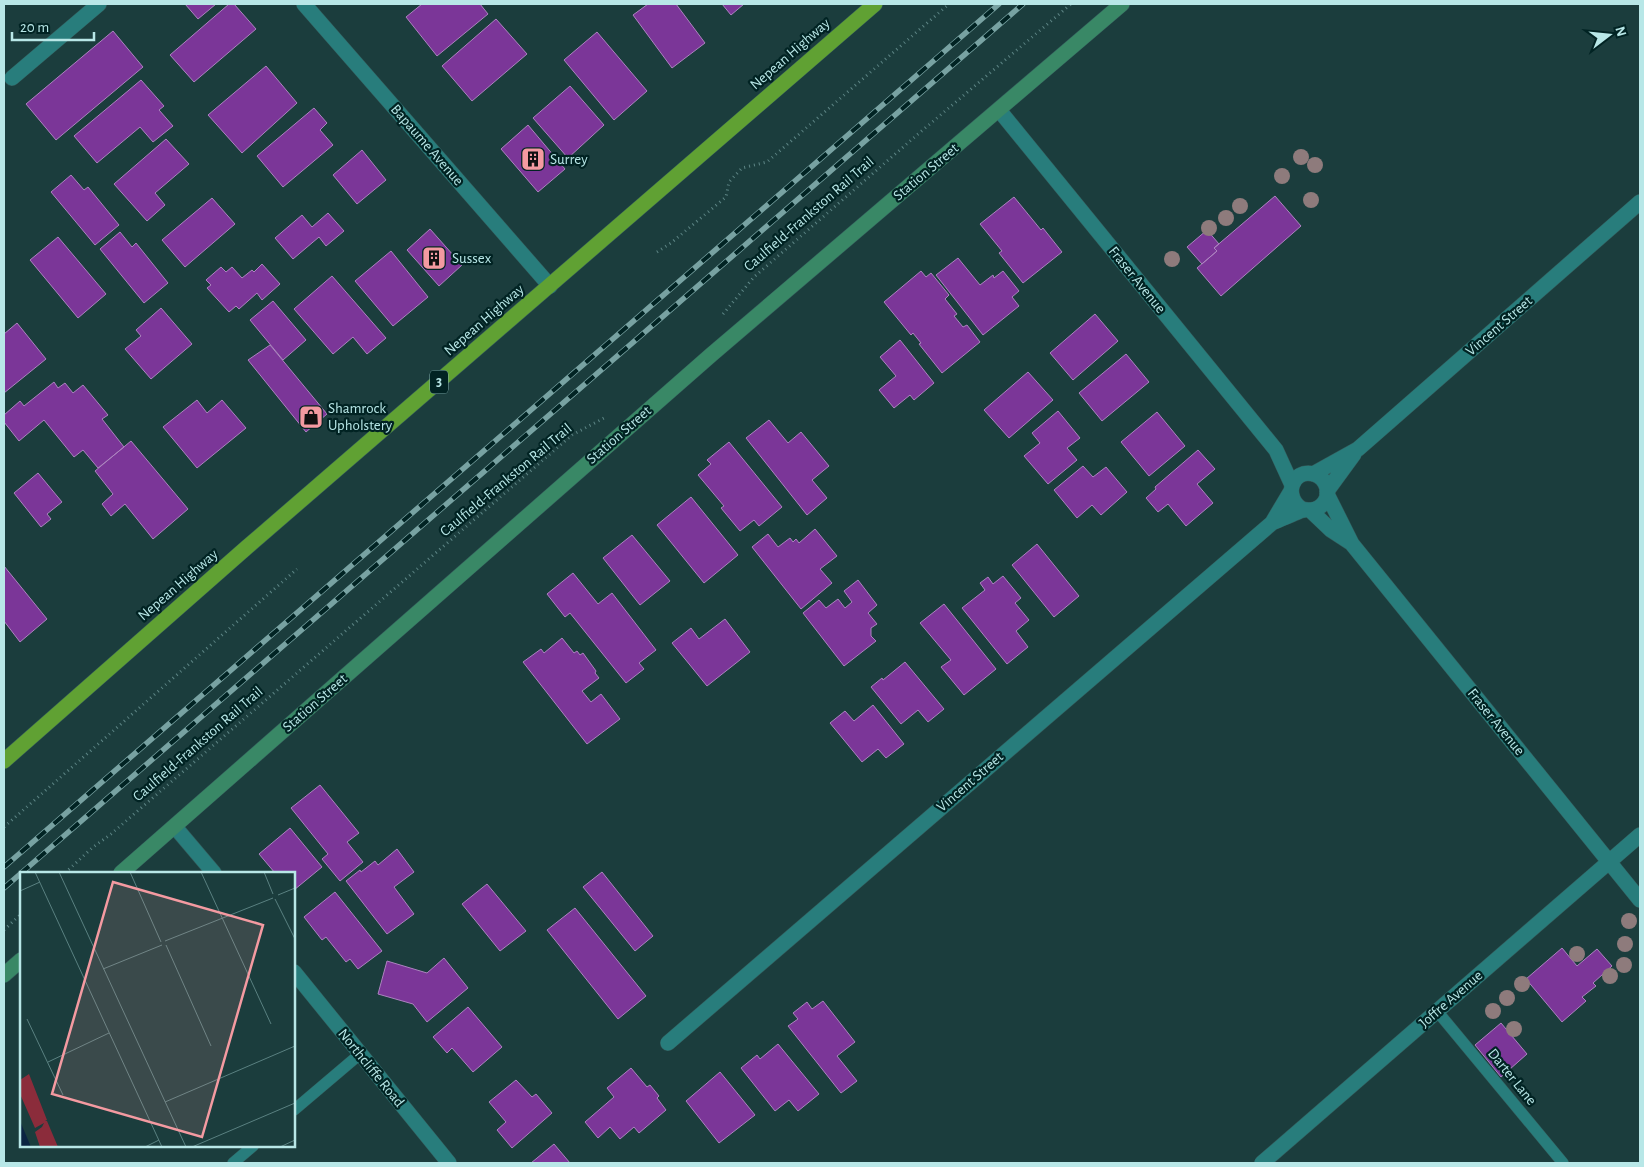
<svg xmlns="http://www.w3.org/2000/svg" width="1644" height="1167" viewBox="0 0 1644 1167" font-family="'Alegreya Sans',sans-serif">
<style>
.building{fill:#7b3698;stroke:#ad83c0}
.lines{fill:none;stroke-linecap:round;stroke-linejoin:round}
.lane-casing{stroke:#345a5a;stroke-width:12}
.street-casing{stroke:#345a5a;stroke-width:16}
.secondary-casing{stroke:#345a5a;stroke-width:16}
.highway-casing{stroke:#345a5a;stroke-width:16}
.path{stroke:#5d8585;stroke-width:3;stroke-dasharray:1 4;stroke-linecap:butt}
.lane{stroke:#287d7c;stroke-width:11}
.street{stroke:#287d7c;stroke-width:15}
.secondary{stroke:#398866;stroke-width:15}
.highway{stroke:#60a133;stroke-width:15}
.rail-casing{stroke:#78a2a2;stroke-width:5.5}
.rail{stroke:#012323;stroke-width:4;stroke-dasharray:11;stroke-linecap:butt}
.tree{fill:#8e7b7c}
.labels{text-anchor:middle;dominant-baseline:central;stroke-width:4.5;stroke-linejoin:round;paint-order:stroke}
.shield{fill:#012323;stroke:#81acac;stroke-width:1}
.shield-label{font-size:14px;font-weight:bold;fill:#b8e7e7}
.street-label{font-size:15px;fill:#b8e7e7;stroke:#012323}
.poi-label{font-size:15px;fill:#b8e7e7;stroke:#012323;text-anchor:start}
.inset-road{fill:none;stroke:#5a8181;stroke-width:1}
.view{fill:#f49aa1;fill-opacity:0.15;stroke:#f49aa1;stroke-width:2.5}
.inset-edge{fill:none;stroke:#b8e7e7;stroke-width:2.5}
</style>
<rect width="100%" height="100%" fill="#1b3d3d"/>
<path class="building" d="M 185,4 L 216,4 L 198,19 Z
M 229,4 L 234,4 L 256,29 L 194,82 L 170,55 Z
M 422,4 L 480,4 L 488,14 L 437,56 L 406,17 Z
M 648,4 L 676,4 L 705,43 L 672,68 L 633,15 Z
M 722,4 L 744,4 L 731,15 Z
M 496,19 L 527,54 L 472,101 L 442,66 Z
M 113,31 L 143,67 L 56,140 L 26,104 Z
M 597,32 L 647,91 L 614,120 L 564,60 Z
M 266,66 L 297,103 L 242,153 L 208,115 Z
M 141,80 L 164,106 L 159,110 L 173,126 L 153,142 L 140,127 L 97,163 L 74,136 Z
M 570,86 L 604,125 L 568,158 L 533,118 Z
M 314,108 L 327,123 L 320,130 L 333,145 L 283,187 L 257,156 Z
M 528,125 L 565,169 L 538,192 L 501,149 Z
M 166,139 L 189,164 L 155,193 L 165,205 L 147,221 L 114,184 Z
M 362,150 L 386,180 L 357,204 L 333,175 Z
M 71,175 L 84,190 L 88,187 L 119,225 L 95,245 L 51,192 Z
M 1275,196 L 1301,226 L 1221,296 L 1197,268 L 1217,251 L 1214,248 Z
M 1014,197 L 1041,230 L 1043,228 L 1062,252 L 1023,283 L 999,253 L 1002,251 L 980,224 Z
M 212,198 L 235,224 L 185,267 L 162,240 Z
M 328,213 L 344,231 L 326,246 L 319,237 L 293,259 L 275,238 L 302,215 L 312,227 Z
M 430,229 L 462,265 L 439,286 L 407,250 Z
M 1207,230 L 1219,244 L 1214,248 L 1217,251 L 1202,264 L 1187,247 Z
M 120,232 L 132,247 L 136,243 L 168,283 L 144,303 L 100,249 Z
M 58,237 L 106,294 L 78,318 L 30,260 Z
M 391,251 L 428,297 L 393,326 L 355,281 Z
M 958,258 L 980,285 L 993,275 L 994,278 L 1003,271 L 1019,291 L 1012,297 L 1019,306 L 983,335 L 936,275 Z
M 262,264 L 280,284 L 262,300 L 257,293 L 239,309 L 236,306 L 229,312 L 207,288 L 211,285 L 206,280 L 221,267 L 226,272 L 232,267 L 242,278 L 252,270 L 254,272 Z
M 921,271 L 926,277 L 931,273 L 949,295 L 945,299 L 957,314 L 954,316 L 963,327 L 967,325 L 980,342 L 942,373 L 919,344 L 921,343 L 913,333 L 911,335 L 884,302 Z
M 332,276 L 386,338 L 367,354 L 353,337 L 333,354 L 294,309 Z
M 273,301 L 306,340 L 283,360 L 250,320 Z
M 161,308 L 192,344 L 151,379 L 125,349 L 141,336 L 136,330 Z
M 1095,314 L 1118,341 L 1073,380 L 1050,353 Z
M 17,323 L 46,359 L 4,393 L 4,334 Z
M 900,340 L 934,383 L 914,400 L 910,395 L 894,408 L 879,390 L 896,376 L 880,357 Z
M 270,345 L 327,414 L 306,432 L 248,360 Z
M 1126,354 L 1149,382 L 1102,421 L 1079,393 Z
M 1028,372 L 1053,400 L 1009,438 L 984,410 Z
M 54,382 L 58,388 L 65,383 L 73,393 L 83,385 L 108,415 L 102,419 L 124,447 L 98,468 L 83,450 L 74,457 L 44,420 L 19,441 L 4,422 L 4,415 L 20,401 L 24,406 Z
M 197,400 L 207,413 L 222,400 L 246,428 L 197,468 L 163,427 Z
M 1058,411 L 1080,438 L 1067,448 L 1077,460 L 1048,484 L 1024,456 L 1040,443 L 1032,433 Z
M 1157,412 L 1185,446 L 1149,476 L 1121,442 Z
M 769,420 L 788,443 L 801,432 L 829,466 L 812,480 L 827,498 L 807,515 L 746,438 Z
M 131,441 L 188,509 L 153,539 L 125,504 L 111,516 L 102,504 L 113,494 L 95,471 Z
M 729,442 L 782,507 L 759,526 L 754,520 L 740,531 L 721,508 L 724,506 L 698,475 L 711,464 L 707,460 Z
M 1198,450 L 1215,469 L 1197,484 L 1213,503 L 1186,526 L 1168,504 L 1158,512 L 1146,498 L 1156,489 L 1155,487 Z
M 1083,466 L 1093,477 L 1106,467 L 1127,492 L 1101,515 L 1092,505 L 1077,518 L 1054,490 Z
M 38,473 L 62,502 L 47,514 L 51,519 L 41,527 L 14,493 Z
M 691,497 L 738,555 L 704,583 L 657,525 Z
M 815,529 L 837,556 L 820,569 L 832,583 L 801,609 L 752,547 L 768,534 L 778,547 L 790,538 L 793,542 L 796,539 L 799,543 Z
M 632,535 L 670,581 L 640,605 L 603,558 Z
M 1037,544 L 1079,596 L 1054,617 L 1012,565 Z
M 4,566 L 47,619 L 20,642 L 4,621 Z
M 573,573 L 598,604 L 612,593 L 656,650 L 639,663 L 644,669 L 626,683 L 570,613 L 565,617 L 547,594 Z
M 1003,576 L 1021,598 L 1015,603 L 1029,620 L 1016,631 L 1028,647 L 1007,664 L 962,608 L 985,590 L 980,583 L 988,577 L 993,584 Z
M 858,580 L 877,605 L 868,613 L 877,624 L 871,628 L 871,636 L 876,641 L 844,666 L 803,613 L 819,600 L 826,608 L 838,599 L 845,608 L 852,602 L 844,591 Z
M 944,604 L 996,669 L 964,695 L 941,667 L 951,660 L 920,623 Z
M 725,619 L 750,652 L 707,686 L 672,643 L 691,628 L 699,639 Z
M 562,638 L 574,653 L 577,651 L 580,655 L 583,653 L 596,671 L 595,673 L 599,678 L 582,691 L 591,702 L 601,694 L 620,719 L 587,744 L 523,662 L 541,649 L 544,653 Z
M 905,662 L 944,709 L 928,722 L 918,710 L 901,724 L 871,687 L 882,678 L 883,680 Z
M 873,705 L 904,744 L 886,758 L 878,749 L 862,762 L 830,723 L 845,711 L 854,721 Z
M 320,785 L 359,833 L 347,842 L 363,862 L 340,881 L 322,859 L 328,854 L 291,808 Z
M 290,828 L 322,867 L 294,890 L 294,873 L 275,873 L 259,854 Z
M 397,849 L 414,872 L 394,887 L 414,914 L 387,934 L 346,881 L 360,870 L 361,872 L 375,861 L 378,865 Z
M 602,872 L 653,936 L 635,951 L 583,887 Z
M 487,884 L 526,931 L 500,951 L 462,904 Z
M 335,892 L 382,951 L 358,969 L 350,959 L 346,962 L 326,937 L 322,940 L 304,917 Z
M 575,908 L 646,996 L 618,1019 L 547,930 Z
M 1562,948 L 1577,966 L 1597,949 L 1612,966 L 1593,983 L 1596,986 L 1582,997 L 1586,1001 L 1562,1022 L 1526,979 Z
M 444,958 L 468,988 L 427,1022 L 413,1004 L 378,994 L 387,961 L 427,973 Z
M 823,1001 L 855,1042 L 837,1056 L 857,1081 L 841,1093 L 788,1026 L 798,1019 L 793,1013 L 807,1002 L 812,1009 Z
M 468,1007 L 502,1047 L 473,1072 L 452,1048 L 447,1053 L 433,1037 Z
M 1501,1023 L 1527,1054 L 1501,1077 L 1475,1045 Z
M 778,1044 L 819,1094 L 798,1111 L 789,1100 L 775,1111 L 741,1068 L 757,1055 L 760,1059 Z
M 631,1068 L 647,1087 L 650,1085 L 659,1096 L 657,1098 L 666,1110 L 639,1133 L 634,1127 L 620,1139 L 610,1127 L 598,1138 L 585,1122 L 614,1097 L 607,1088 Z
M 720,1072 L 755,1115 L 719,1143 L 686,1101 Z
M 516,1080 L 532,1097 L 536,1094 L 552,1113 L 512,1148 L 497,1130 L 506,1122 L 489,1102 Z
M 554,1144 L 570,1163 L 531,1163 Z"/>
<g class="lines">
<g class="lane-casing">
<path id="lane" d="M 1437,1011 L 1563,1163
M 294,1110 L 360,1054
M 233,1163 L 253,1146"/>
</g>
<g class="street-casing">
<path id="street" d="M 304,4 L 550,286
M 12,78 L 99,4
M 999,110 L 1276,450 L 1292,485
M 1313,474 L 1358,449 L 1640,202
M 1327,491 L 1354,454
M 1327,494 L 1352,544 L 1640,900
M 1310,510 L 1331,530 L 1351,543
M 1272,523 C 1281,519 1291,515 1300,511 C 1304,509 1307,510 1311,510 C 1322,509 1330,498 1327,488 C 1325,481 1321,476 1314,474 C 1291,468 1282,499 1304,510
M 175,827 L 214,873
M 294,972 L 449,1163
M 668,1043 L 1272,523 L 1291,491
M 1262,1163 L 1640,835"/>
</g>
<g class="secondary-casing">
<path id="secondary" d="M 121,873 L 711,355 L 1122,4
M 4,975 L 21,960"/>
</g>
<g class="highway-casing">
<path id="highway" d="M 4,761 L 246,548 L 875,4"/>
</g>
<path class="path" d="M 657,252 L 671,243 L 726,197 L 729,182 L 742,168 L 767,162 L 949,4
M 723,314 L 754,277 L 917,135 L 1071,4
M 4,827 L 297,569
M 65,873 L 92,848 L 111,834 L 572,435 L 604,418
M 4,930 L 21,914"/>
<use href="#lane" class="lane"/>
<use href="#street" class="street"/>
<use href="#secondary" class="secondary"/>
<use href="#highway" class="highway"/>
<g class="rail-casing">
<path id="rail" d="M 4,867 L 999,4
M 4,888 L 1023,4"/>
</g>
<use href="#rail" class="rail"/>
</g>
<g class="tree">
<circle cx="1301" cy="157" r="8"/>
<circle cx="1315" cy="165" r="8"/>
<circle cx="1282" cy="176" r="8"/>
<circle cx="1311" cy="200" r="8"/>
<circle cx="1240" cy="206" r="8"/>
<circle cx="1226" cy="218" r="8"/>
<circle cx="1209" cy="228" r="8"/>
<circle cx="1172" cy="259" r="8"/>
<circle cx="1629" cy="921" r="8"/>
<circle cx="1625" cy="944" r="8"/>
<circle cx="1577" cy="954" r="8"/>
<circle cx="1624" cy="965" r="8"/>
<circle cx="1610" cy="976" r="8"/>
<circle cx="1522" cy="984" r="8"/>
<circle cx="1507" cy="998" r="8"/>
<circle cx="1493" cy="1011" r="8"/>
<circle cx="1514" cy="1029" r="8"/>
</g>
<defs>
<g id="building-square" transform="scale(1.25)"><rect x="-9" y="-9" width="18" height="18" rx="4" fill="#f49aa1" stroke="#012323"/><path d="M-4-6H4V6H1V3H-1V6H-4ZM-2.5-4.3h1.7v1.8h-1.7ZM.8-4.3h1.7v1.8H.8ZM-2.5-1h1.7V.8h-1.7ZM.8-1h1.7V.8H.8Z" fill="#111"/></g>
<g id="shop-square" transform="scale(1.25)"><rect x="-9" y="-9" width="18" height="18" rx="4" fill="#f49aa1" stroke="#012323"/><path d="M-5-2.5h2.3a2.7 3.5 0 0 1 5.4 0H5L5.5 6h-11ZM-1.5-2.5h3a1.5 2.3 0 0 0-3 0Z" fill="#111"/></g>
</defs>
<g fill-rule="evenodd">
<use href="#building-square" x="533" y="159"/>
<use href="#building-square" x="434" y="258"/>
<use href="#shop-square" x="311" y="417"/>
</g>
<g class="labels">
<rect class="shield" x="430" y="370.5" width="18" height="23" rx="4"/>
<g class="shield-label">
<text x="439" y="382">3</text>
</g>
<g class="street-label">
<text transform="translate(790 54) rotate(-41)">Nepean Highway</text>
<text transform="translate(427 145) rotate(49)">Bapaume Avenue</text>
<text transform="translate(926 172) rotate(-40)">Station Street</text>
<text transform="translate(809 214) rotate(-41)">Caulfield-Frankston Rail Trail</text>
<text transform="translate(1137 280) rotate(51)">Fraser Avenue</text>
<text transform="translate(484 320) rotate(-41)">Nepean Highway</text>
<text transform="translate(1499 326) rotate(-41)">Vincent Street</text>
<text transform="translate(619 435) rotate(-41)">Station Street</text>
<text transform="translate(506 480) rotate(-40)">Caulfield-Frankston Rail Trail</text>
<text transform="translate(178 585) rotate(-41)">Nepean Highway</text>
<text transform="translate(315 703) rotate(-41)">Station Street</text>
<text transform="translate(1496 722) rotate(51)">Fraser Avenue</text>
<text transform="translate(198 744) rotate(-41)">Caulfield-Frankston Rail Trail</text>
<text transform="translate(970 782) rotate(-41)">Vincent Street</text>
<text transform="translate(1451 999) rotate(-41)">Joffre Avenue</text>
<text transform="translate(371 1068) rotate(51)">Northcliffe Road</text>
<text transform="translate(1512 1077) rotate(51)">Darter Lane</text>
</g>
<g class="poi-label">
<text x="550" y="159">Surrey</text>
<text x="452" y="258">Sussex</text>
<text x="328" y="408">Shamrock<tspan x="328" dy="17">Upholstery</tspan></text>
</g>
</g>
<g transform="translate(20 872)">
<rect width="275" height="275" fill="#1b3d3d"/>
<path d="M 9,202 L 27,248 L 25,249 L 27,249 L 38,275 L 20,275 L 15,260 L 22,255 L 24,251 L 15,256 L 0,222 L 0,208 Z" fill="#8b2c3b"/>
<path d="M 0,249 L 11,275 L 0,275 Z" fill="#0b2442"/>
<path class="inset-road" d="M 15,0 L 142,275M 39,0 L 166,275M 110,0 L 141,70M 181,0 L 251,152M 244,0 L 253,22M 0,19 L 20,10M 258,23 L 275,16M 255,27 L 275,67M 145,69 L 253,26M 146,73 L 191,174M 83,97 L 142,73M 7,147 L 43,223M 28,190 L 89,161M 145,230 L 275,174M 125,275 L 139,268M 172,275 L 275,231M 260,275 L 275,268"/>
<path class="view" d="M 93,10 L 243,53 L 182,265 L 32,222 Z"/>
<rect width="275" height="275" class="inset-edge"/>
</g>
<rect width="1644" height="1167" fill="none" stroke="#b8e7e7" stroke-width="10"/>
<g transform="translate(1609 35) rotate(74)" stroke="#012323" stroke-width="4" paint-order="stroke">
<path d="M0-4L9 19L0 12L-9 19Z" fill="#b8e7e7"/>
<text y="-8" font-size="14" font-weight="bold" text-anchor="middle" fill="#b8e7e7">N</text>
</g>
<path d="M12 32v8h82v-8" fill="none" stroke="#b8e7e7" stroke-width="2.5"/>
<text x="20" y="32" font-size="15" fill="#b8e7e7" stroke="#012323" stroke-width="4" paint-order="stroke">20 m</text>
</svg>
